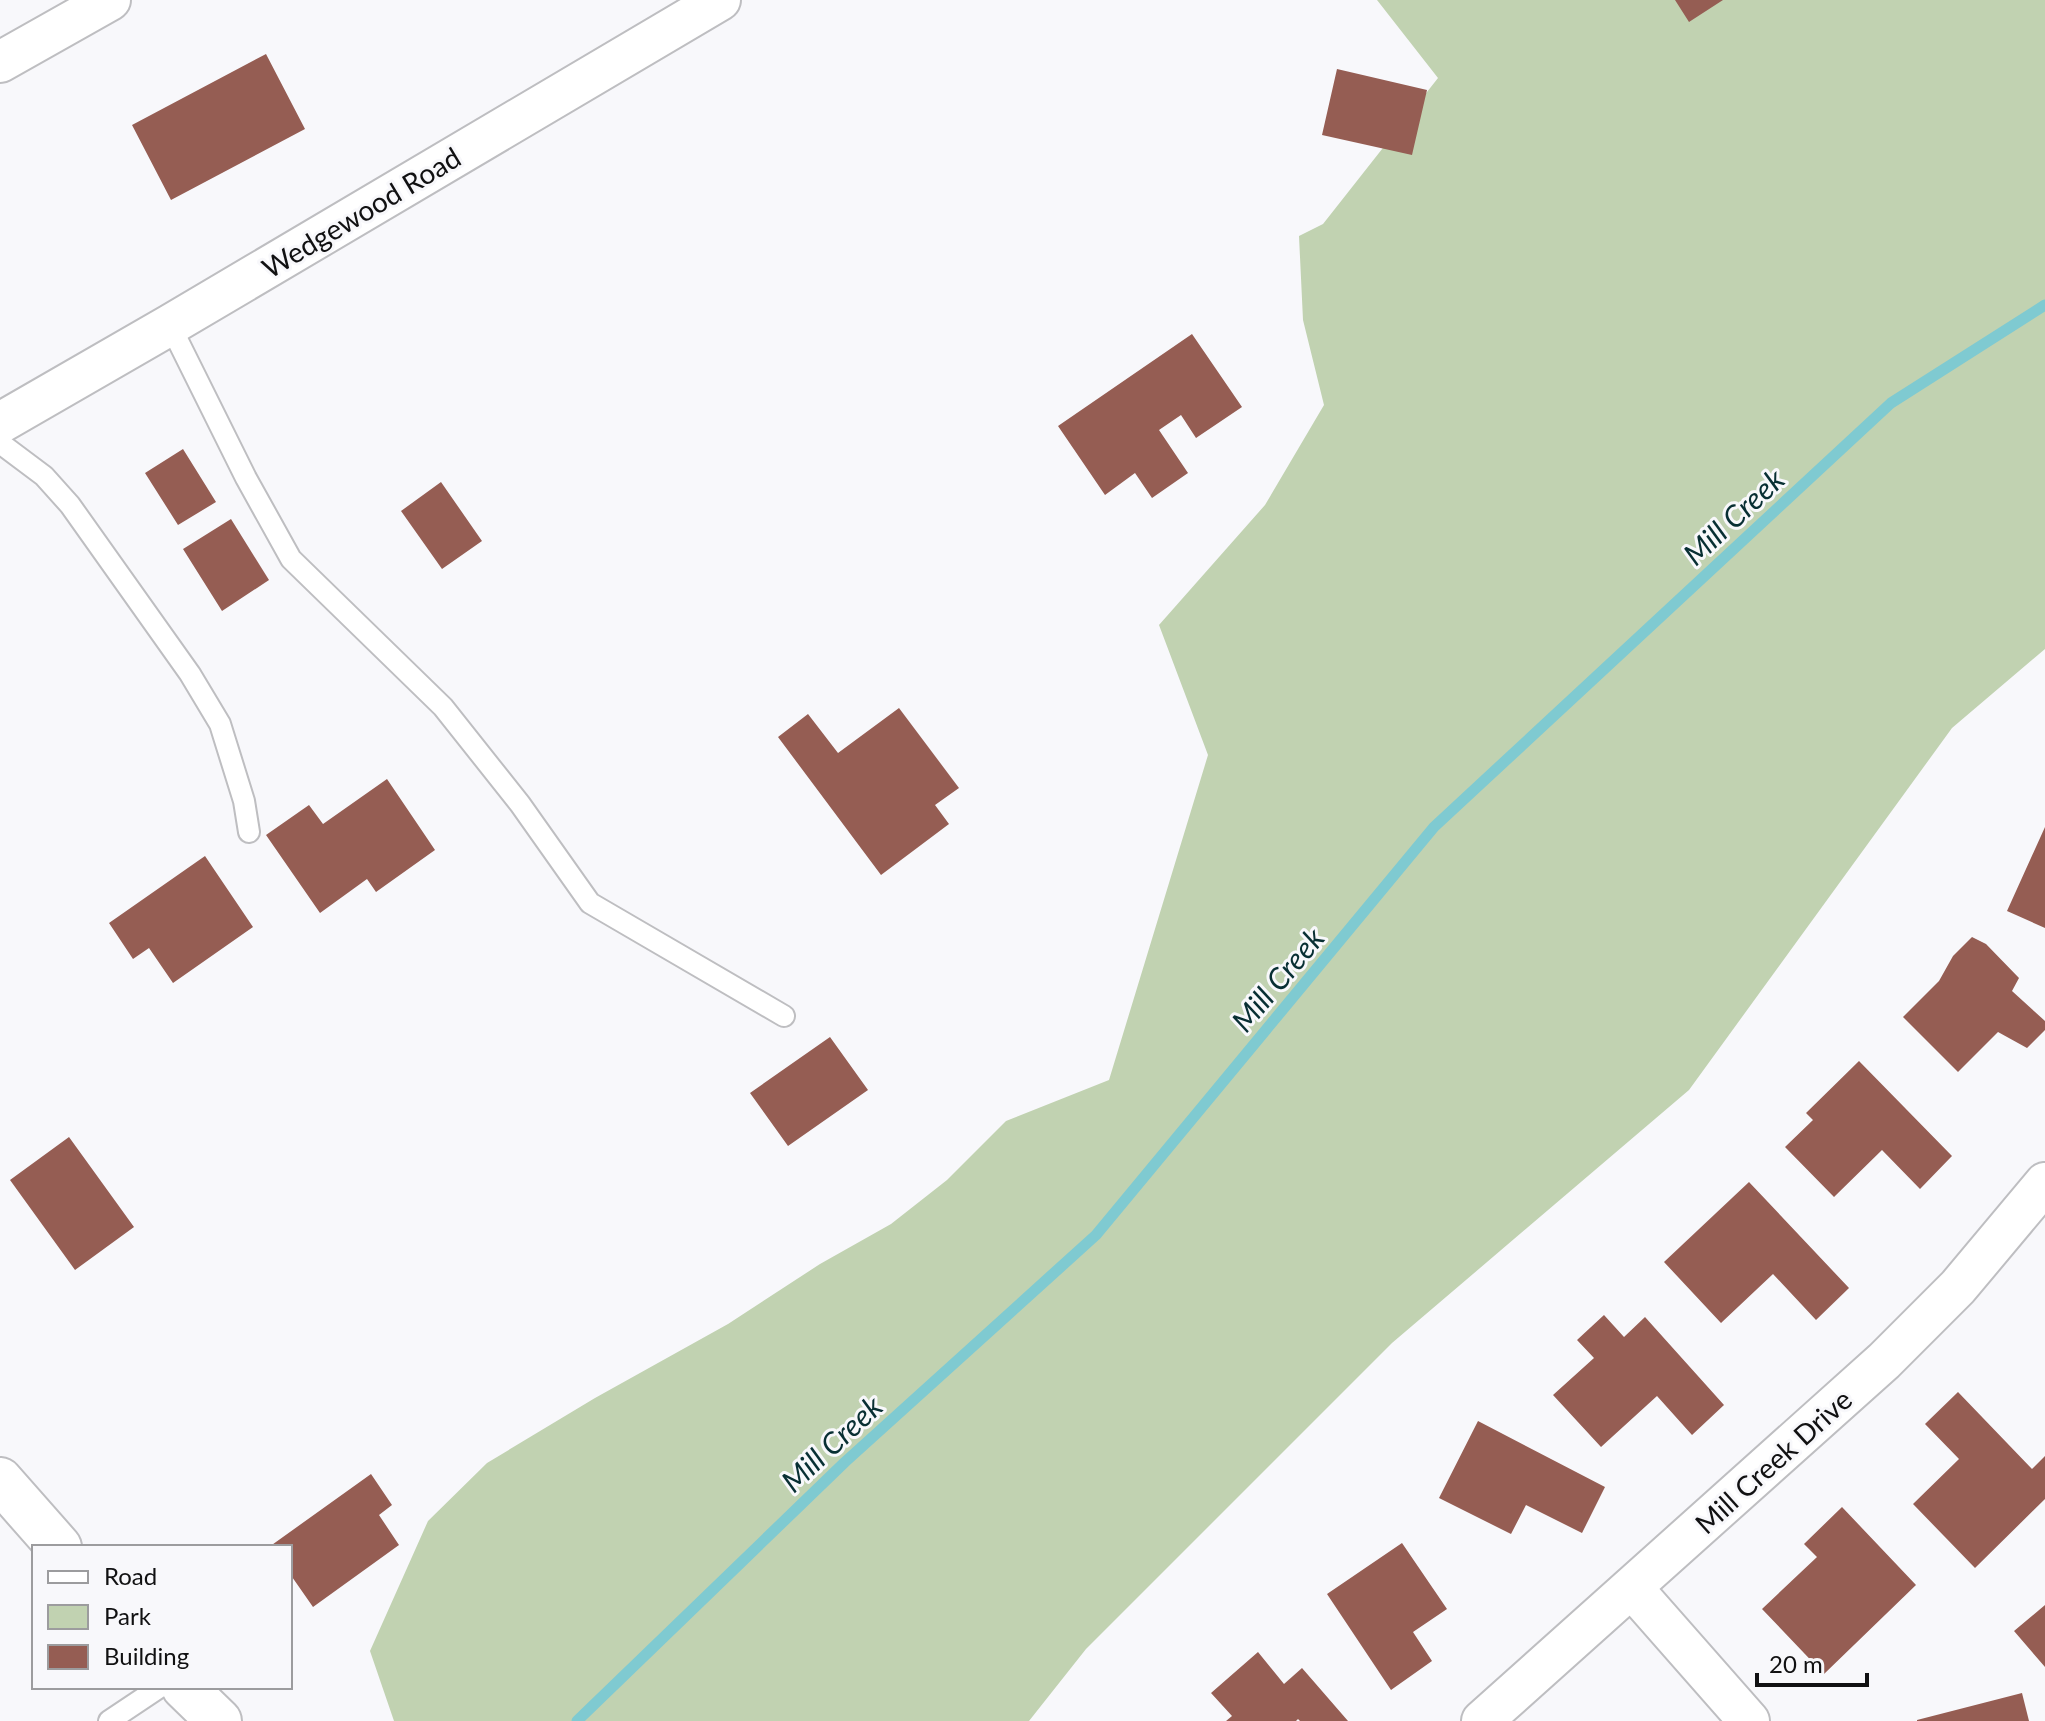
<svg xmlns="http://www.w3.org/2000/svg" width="2045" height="1721" viewBox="0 0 2045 1721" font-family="Lato,sans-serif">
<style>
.green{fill:#c1d2b1}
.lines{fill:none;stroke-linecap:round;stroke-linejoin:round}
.stream{stroke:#7fcad1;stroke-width:11}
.building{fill:#955d53}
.service-casing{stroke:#bebec1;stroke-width:24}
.minor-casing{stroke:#bebec1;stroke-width:44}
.secondary-casing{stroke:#bebec1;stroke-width:48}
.service{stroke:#fff;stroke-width:20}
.minor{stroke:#fff;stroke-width:40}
.secondary{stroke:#fff;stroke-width:44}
.labels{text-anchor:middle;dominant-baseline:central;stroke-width:6;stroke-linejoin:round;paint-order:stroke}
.street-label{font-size:28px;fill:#111112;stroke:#f8f8fb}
.water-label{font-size:30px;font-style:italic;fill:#082f33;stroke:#f8f8fb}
</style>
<rect width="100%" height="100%" fill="#f8f8fb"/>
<path class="green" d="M 1377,0 L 2045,0 L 2045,649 L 1952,728 L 1689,1090 L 1392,1343 L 1086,1649 L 1029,1721 L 394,1721 L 370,1651 L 428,1521 L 487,1463 L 595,1398 L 728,1324 L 820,1264 L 891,1224 L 947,1180 L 1006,1121 L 1109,1080 L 1208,755 L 1159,625 L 1265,505 L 1324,405 L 1303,320 L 1299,236 L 1323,224 L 1438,78 Z"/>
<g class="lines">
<path class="stream" d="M 577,1721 L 845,1462 L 1096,1235 L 1434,827 L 1891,403 L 2045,305"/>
</g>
<path class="building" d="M 1675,0 L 1723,0 L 1689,22 Z
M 266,54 L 305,129 L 171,200 L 132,125 Z
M 1337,69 L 1427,90 L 1412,155 L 1322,135 Z
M 1192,334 L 1242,407 L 1196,438 L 1181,415 L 1159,430 L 1188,473 L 1152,498 L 1135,473 L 1105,495 L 1058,426 Z
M 183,449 L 216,502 L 178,525 L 145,473 Z
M 441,482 L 482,541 L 442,569 L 401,511 Z
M 231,519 L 269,580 L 222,611 L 183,549 Z
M 899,708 L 959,788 L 935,805 L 949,824 L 881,875 L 778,737 L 808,714 L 838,753 Z
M 387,779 L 435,850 L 376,892 L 367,879 L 320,913 L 266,835 L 309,805 L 323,824 Z
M 2045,827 L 2045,928 L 2007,911 Z
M 205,856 L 253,927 L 173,983 L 149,948 L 133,959 L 109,923 Z
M 1972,937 L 1986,944 L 2019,978 L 2012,991 L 2045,1021 L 2045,1030 L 2027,1048 L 1998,1032 L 1958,1072 L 1903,1017 L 1939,981 L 1953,956 Z
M 830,1037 L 868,1090 L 788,1146 L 750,1093 Z
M 1859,1061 L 1952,1156 L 1920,1189 L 1882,1150 L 1834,1197 L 1785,1147 L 1813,1120 L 1806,1113 Z
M 69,1137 L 134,1227 L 75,1270 L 10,1180 Z
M 1749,1182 L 1849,1288 L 1816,1320 L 1773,1274 L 1721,1323 L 1664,1262 Z
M 1604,1315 L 1624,1337 L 1645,1317 L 1724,1405 L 1692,1435 L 1657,1396 L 1601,1447 L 1553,1395 L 1594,1358 L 1577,1340 Z
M 1958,1392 L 2032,1469 L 2045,1456 L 2045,1499 L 1975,1568 L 1913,1504 L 1959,1459 L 1925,1424 Z
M 1478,1421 L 1605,1487 L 1582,1533 L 1526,1505 L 1511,1534 L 1439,1498 Z
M 371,1474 L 392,1505 L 379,1515 L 399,1545 L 313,1607 L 290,1574 L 290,1547 L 269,1547 Z
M 1842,1507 L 1916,1585 L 1824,1674 L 1762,1609 L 1817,1557 L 1804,1544 Z
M 1402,1543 L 1447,1609 L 1413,1632 L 1432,1661 L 1391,1690 L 1327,1594 Z
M 2045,1605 L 2045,1667 L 2014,1631 Z
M 1258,1652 L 1284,1684 L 1302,1668 L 1348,1721 L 1300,1721 L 1298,1719 L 1296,1721 L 1226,1721 L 1232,1716 L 1211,1693 Z
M 2022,1693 L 2029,1721 L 1917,1721 L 1917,1720 Z"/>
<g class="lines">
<g class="service-casing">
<path id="service" d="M 170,325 L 246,478 L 291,559 L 443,707 L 520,804 L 590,903 L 784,1016
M 0,443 L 44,476 L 70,505 L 190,674 L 220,724 L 244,801 L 249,832
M 109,1721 L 160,1687"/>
</g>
<g class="minor-casing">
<path id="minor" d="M 0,62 L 110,0
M 0,423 L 170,325 L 720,0
M 1632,1588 L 1749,1721
M 1482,1721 L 1884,1361 L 1958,1287 L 2045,1183"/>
</g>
<g class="secondary-casing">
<path id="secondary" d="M 0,1480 L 59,1547
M 184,1687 L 219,1721"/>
</g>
<use href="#service" class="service"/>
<use href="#minor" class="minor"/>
<use href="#secondary" class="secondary"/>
</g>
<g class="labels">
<g class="street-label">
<text transform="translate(361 212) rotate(-31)">Wedgewood Road</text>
<text transform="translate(1773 1461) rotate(-42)">Mill Creek Drive</text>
</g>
<g class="water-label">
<text transform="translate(1733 516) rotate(-43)">Mill Creek</text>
<text transform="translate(1277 979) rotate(-50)">Mill Creek</text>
<text transform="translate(831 1443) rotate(-43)">Mill Creek</text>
</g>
</g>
<rect x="32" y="1545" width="260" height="144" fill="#f8f8fb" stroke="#9c9c9e" stroke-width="2"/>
<rect x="48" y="1571" width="40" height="12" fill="#ffffff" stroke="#9c9c9e" stroke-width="2"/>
<text x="104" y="1585" font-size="24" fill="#111112">Road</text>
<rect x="48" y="1605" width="40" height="24" fill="#c1d2b1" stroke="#9c9c9e" stroke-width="2"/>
<text x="104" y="1625" font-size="24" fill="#111112">Park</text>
<rect x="48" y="1645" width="40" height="24" fill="#955d53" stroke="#9c9c9e" stroke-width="2"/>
<text x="104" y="1665" font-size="24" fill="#111112">Building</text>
<path d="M1757 1673v12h110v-12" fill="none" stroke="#111112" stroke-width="4"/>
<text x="1769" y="1673" font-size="24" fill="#111112" stroke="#f8f8fb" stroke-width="6" paint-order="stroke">20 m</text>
</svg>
